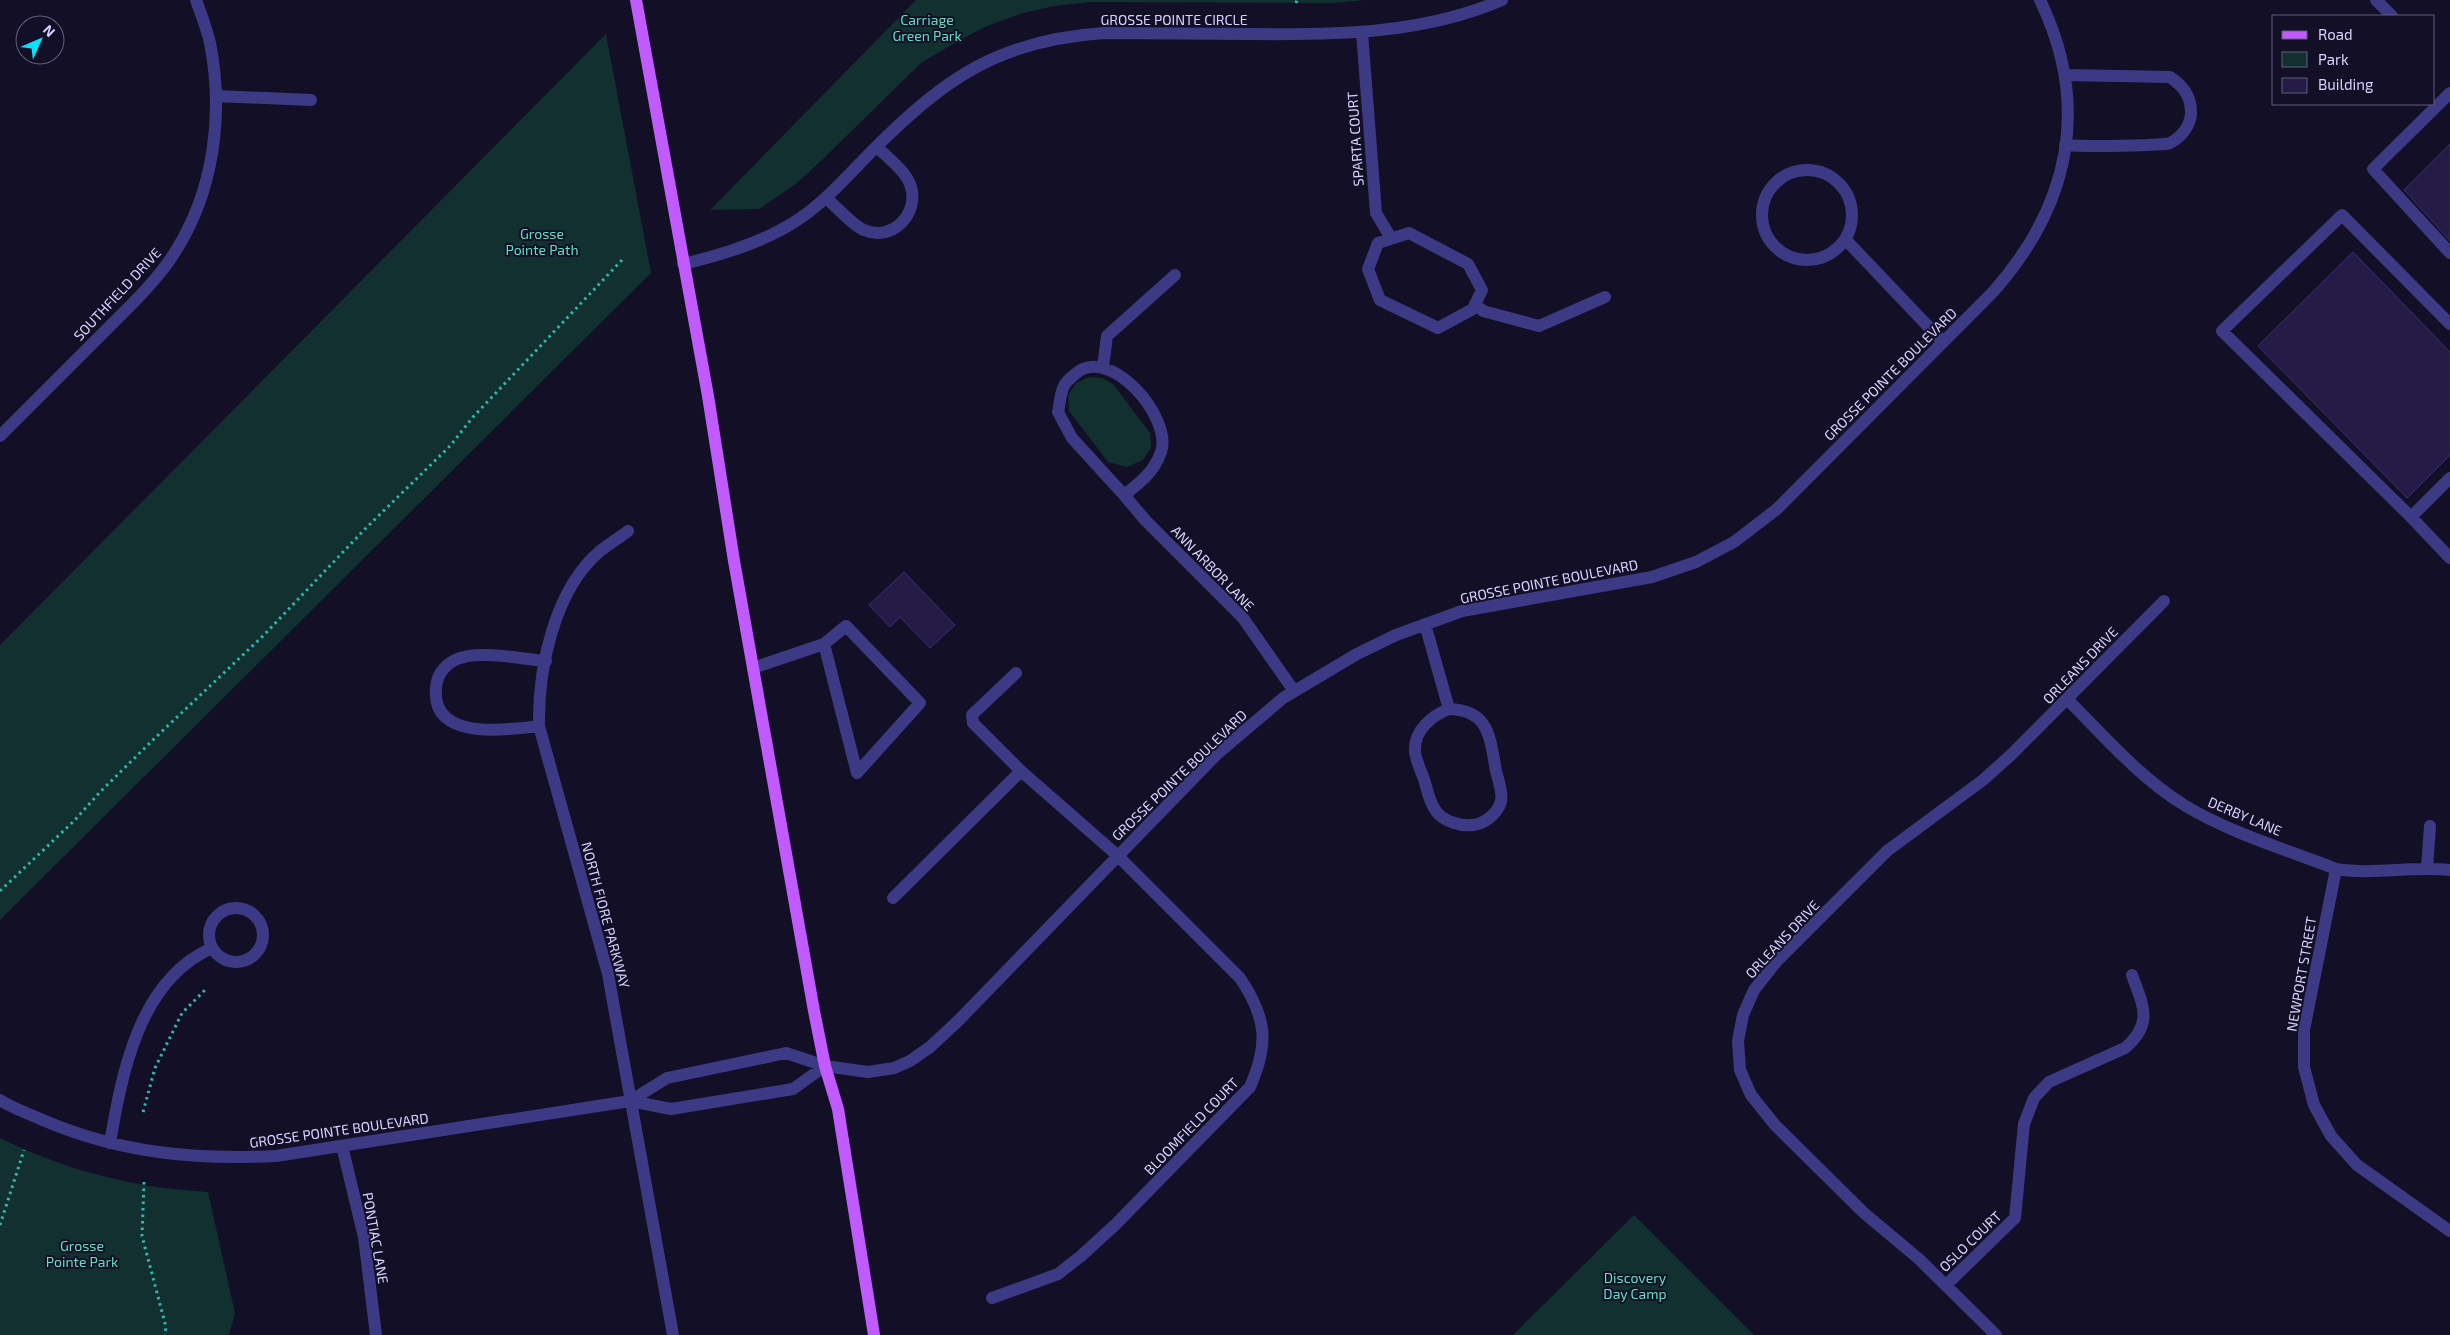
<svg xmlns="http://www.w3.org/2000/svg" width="2450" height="1335" viewBox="0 0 2450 1335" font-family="'Exo 2',sans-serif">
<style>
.green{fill:#12302f}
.building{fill:#241b47;stroke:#3b2d73}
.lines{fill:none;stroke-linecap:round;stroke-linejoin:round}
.path{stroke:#2fb8b0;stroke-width:3;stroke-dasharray:2.5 4;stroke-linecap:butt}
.minor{stroke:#3d3a85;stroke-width:12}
.major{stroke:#c25bff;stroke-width:12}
.labels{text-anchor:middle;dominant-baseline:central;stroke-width:4;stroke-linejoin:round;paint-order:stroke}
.park-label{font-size:14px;fill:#5fe0c0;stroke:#130f26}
.street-label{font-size:14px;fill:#d9d4ff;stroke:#130f26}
</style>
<rect width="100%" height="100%" fill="#130f26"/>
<path class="green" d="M 916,0 L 1366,0 L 1332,3 L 1091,2 L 1054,6 L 1023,13 L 987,26 L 958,41 L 921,63 L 822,160 L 797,183 L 759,209 L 710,210 Z
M 606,34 L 651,273 L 0,920 L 0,645 Z
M 1089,377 L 1102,378 L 1113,384 L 1150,433 L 1151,448 L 1143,460 L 1127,467 L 1108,462 L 1069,411 L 1068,395 L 1076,383 Z
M 0,1138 C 46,1161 99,1178 150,1186 C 169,1189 189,1190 208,1192 L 235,1313 L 229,1335 L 0,1335 Z
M 1634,1215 L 1754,1335 L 1513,1335 Z"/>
<path class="building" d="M 2450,144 L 2450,241 L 2404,190 Z
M 2353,252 L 2450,352 L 2450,455 L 2407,498 L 2258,346 Z
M 904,572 L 955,625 L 930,648 L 900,617 L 890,627 L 869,605 Z"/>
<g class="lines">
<path class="path" d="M 1296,3 L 1297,0
M 0,891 L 74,821 L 100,792 L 157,736 L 264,635 L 364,530 L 450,446 L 473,417 L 622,260
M 143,1112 L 155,1068 L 182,1013 L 206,989
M 144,1182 L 142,1236 L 166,1327 L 165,1335
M 0,1225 L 24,1150"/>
<path class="minor" d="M 2376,0 L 2392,16
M 1362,33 L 1376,213 L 1391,238
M 2065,75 L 2170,77 C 2183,86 2191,96 2191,112 C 2191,125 2182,137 2170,143 C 2164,145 2154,144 2147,145 C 2120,146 2093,147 2065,145
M 2450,93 L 2373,169 L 2450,253
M 216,96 L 311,100
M1762 215a45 45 0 1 1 90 0a45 45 0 1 1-90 0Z
M 826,198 C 836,206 853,226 864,230 C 891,242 919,215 911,187 C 907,172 888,158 877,147
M 1409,233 L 1468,264 L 1482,290 L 1473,309 L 1438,328 L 1380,300 L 1368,269 L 1378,243 Z
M 1845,239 L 1943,342
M 683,264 C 722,255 765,242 799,219 C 827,200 850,173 874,149 C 946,77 1000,40 1104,33 C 1154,33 1203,34 1252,34 C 1337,35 1423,34 1502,0
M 1475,304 L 1483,311 L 1539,326 L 1605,297
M 2450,324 L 2342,215 L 2222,331 L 2411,517 L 2450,478
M 1103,367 L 1107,336 L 1175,275
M 0,436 C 34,402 68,368 102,334 C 125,311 159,279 175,252 C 214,191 224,114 210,43 C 207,29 201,14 196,0
M 1124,495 L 1072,438 L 1058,412 C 1060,404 1060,393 1064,386 C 1065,382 1071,378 1074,375 C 1108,342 1173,417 1161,452 C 1154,472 1141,482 1124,495 L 1146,521 L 1243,618 L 1294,691
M 2411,517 L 2450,558
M 628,531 C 619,538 609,544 600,551 C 554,590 538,669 539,726 L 608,974 L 673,1335
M 1425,624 L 1449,709
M 753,668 L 824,644 L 846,626 L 920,703 L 857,773 L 824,644
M 2068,700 C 2104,736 2140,778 2184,805 C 2230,833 2285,849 2336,869 C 2373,875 2412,866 2450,870
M 1449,709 C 1490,710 1490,739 1496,771 C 1498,779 1503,793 1501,801 C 1499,811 1488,821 1478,824 C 1464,828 1441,822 1434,808 C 1429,800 1427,789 1424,779 C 1421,771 1415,759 1415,750 C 1414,730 1433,715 1449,709 Z
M 539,726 C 507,730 432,741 436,690 C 436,677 442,667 455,660 C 476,649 521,659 546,661
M 2427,868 L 2430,826
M 2336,869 L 2304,1030 L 2304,1067 L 2314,1105 L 2331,1136 L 2357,1165 L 2450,1231
M 893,898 L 1021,771
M209 935a27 27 0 1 1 54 0a27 27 0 1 1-54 0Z
M 0,1100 C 14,1109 30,1114 45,1121 C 121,1153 194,1160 276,1156 L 630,1101 L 671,1109 L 793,1089 L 825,1066
M 630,1101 L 667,1078 L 786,1053 L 825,1066 L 868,1072 L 894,1068 L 910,1061 L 930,1047 L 959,1020 L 1216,755 L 1283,698 L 1357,654 L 1396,635 L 1462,611 L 1652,577 L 1696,562 L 1734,542 L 1777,509 L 1993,292 C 2070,205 2091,106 2040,0
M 110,1143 C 122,1073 139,980 212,948
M 342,1146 L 364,1237 L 376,1335
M 1946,1285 L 2015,1218 L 2024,1124 L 2034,1098 L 2049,1082 L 2125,1048 C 2154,1023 2143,1006 2132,975
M 992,1298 L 1058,1274 L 1081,1256 L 1115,1225 L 1250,1087 C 1269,1044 1267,1018 1240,978 L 1117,855 L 1021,771 L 973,723 L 972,715 L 975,712 L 1016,673
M 1996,1335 L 1919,1259 L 1864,1213 L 1775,1125 L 1751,1095 L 1740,1070 L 1738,1041 L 1743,1015 L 1754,990 L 1777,961 L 1887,851 L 1983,780 L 2012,754 L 2164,601"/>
<path class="major" d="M 636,0 L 708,396 L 734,561 L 814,1011 L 825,1066 L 838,1109 L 874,1335"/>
</g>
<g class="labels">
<g class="park-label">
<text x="927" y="19">Carriage<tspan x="927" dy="16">Green Park</tspan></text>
<text x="542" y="233">Grosse<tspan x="542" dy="16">Pointe Path</tspan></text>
<text x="82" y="1245">Grosse<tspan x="82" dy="16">Pointe Park</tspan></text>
<text x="1635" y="1277">Discovery<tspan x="1635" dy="16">Day Camp</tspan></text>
</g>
<g class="street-label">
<text x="1174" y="19">GROSSE POINTE CIRCLE</text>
<text transform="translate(1355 139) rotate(-94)">SPARTA COURT</text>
<text transform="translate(117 294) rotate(-47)">SOUTHFIELD DRIVE</text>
<text transform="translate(1890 374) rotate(-45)">GROSSE POINTE BOULEVARD</text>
<text transform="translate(1213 568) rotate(46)">ANN ARBOR LANE</text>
<text transform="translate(1549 581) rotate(-11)">GROSSE POINTE BOULEVARD</text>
<text transform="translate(2080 665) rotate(-46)">ORLEANS DRIVE</text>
<text transform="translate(1179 775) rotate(-44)">GROSSE POINTE BOULEVARD</text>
<text transform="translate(2245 816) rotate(23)">DERBY LANE</text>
<text transform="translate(606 915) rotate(75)">NORTH FIORE PARKWAY</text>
<text transform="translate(1782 939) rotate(-47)">ORLEANS DRIVE</text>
<text transform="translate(2301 974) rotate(-80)">NEWPORT STREET</text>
<text transform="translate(1191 1126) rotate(-46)">BLOOMFIELD COURT</text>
<text transform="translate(339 1130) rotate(-8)">GROSSE POINTE BOULEVARD</text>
<text transform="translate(376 1238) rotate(80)">PONTIAC LANE</text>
<text transform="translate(1970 1241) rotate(-44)">OSLO COURT</text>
</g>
</g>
<rect x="2272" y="15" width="162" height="90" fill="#130f26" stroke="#625e7d"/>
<rect x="2282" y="31" width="25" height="8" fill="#c25bff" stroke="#625e7d"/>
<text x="2318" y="40" font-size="15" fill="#d9d4ff">Road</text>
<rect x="2282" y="52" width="25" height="15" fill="#12302f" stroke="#625e7d"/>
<text x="2318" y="65" font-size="15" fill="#d9d4ff">Park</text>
<rect x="2282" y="78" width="25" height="15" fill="#241b47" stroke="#625e7d"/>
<text x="2318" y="90" font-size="15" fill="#d9d4ff">Building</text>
<g transform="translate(40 40) rotate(45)"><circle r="24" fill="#130f26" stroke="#625e7d"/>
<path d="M0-4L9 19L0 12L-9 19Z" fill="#00e5ff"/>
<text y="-8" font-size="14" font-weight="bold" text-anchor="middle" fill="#d9d4ff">N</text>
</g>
</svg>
